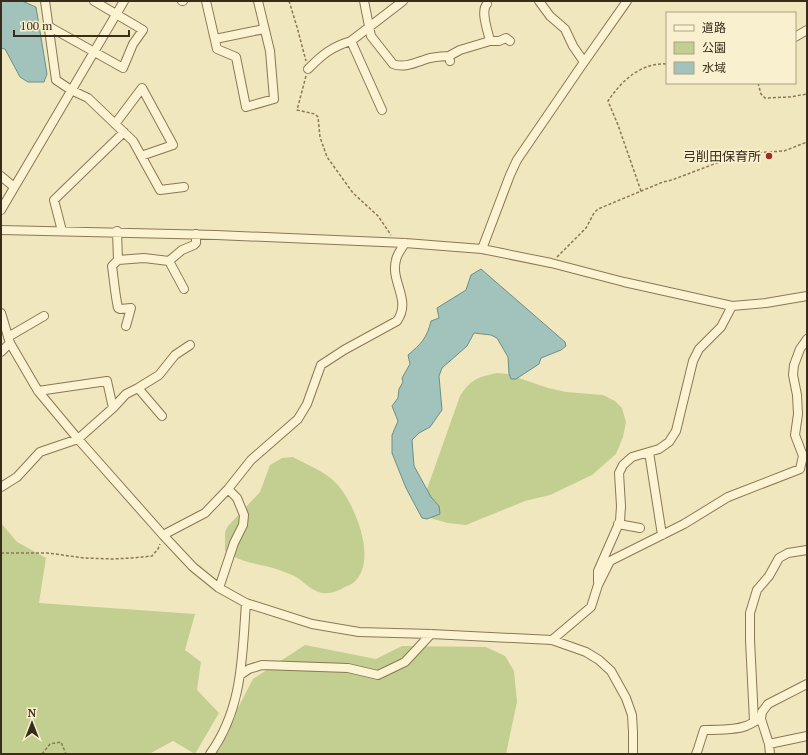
<svg xmlns="http://www.w3.org/2000/svg" width="808" height="755" viewBox="0 0 808 755" font-family="'PT Serif','Noto Sans JP',serif">
<style>
.green{fill:#c2cf91}
.water{fill:#a2c2bc;stroke:#68908a}
.lines{fill:none;stroke-linecap:round;stroke-linejoin:round}
.minor-casing{stroke:#8a7756;stroke-width:10}
.path{stroke:#8a7756;stroke-width:1.5;stroke-dasharray:3 2;stroke-linecap:butt}
.minor{stroke:#fbf3d2;stroke-width:8}
.poi-dot{fill:#9d2d22;stroke:#f8f0ce;stroke-width:1.5}
.labels{text-anchor:middle;dominant-baseline:central;stroke-width:3.5;stroke-linejoin:round;paint-order:stroke}
.poi-label{font-size:13px;fill:#382c1b;stroke:#f8f0ce;text-anchor:end}
</style>
<rect width="100%" height="100%" fill="#f1e7be"/>
<path class="green" d="M 497,373 L 507,374 L 548,388 L 566,392 L 603,395 L 615,401 L 622,408 L 626,422 L 623,437 L 616,454 L 592,475 L 550,495 L 525,501 L 466,525 L 448,523 L 426,517 L 422,503 L 460,396 C 471,379 478,377 497,373 Z
M 293,457 C 307,465 325,471 337,484 C 355,504 379,562 353,583 C 350,585 347,586 345,587 C 338,591 330,594 322,593 C 312,591 304,582 296,577 C 291,574 284,572 279,570 C 261,563 241,564 225,551 L 225,532 L 228,526 L 260,492 L 270,465 L 282,458 Z
M 1,523 L 17,542 L 46,558 L 39,603 L 195,614 L 185,650 L 201,662 L 197,690 L 219,713 L 195,754 L 173,741 L 149,754 L 1,754 Z
M 305,645 L 376,659 L 402,646 L 486,647 L 505,656 L 514,671 L 517,702 L 506,754 L 214,754 L 253,679 Z"/>
<path class="water" d="M 1,1 L 22,1 L 36,7 L 47,74 L 44,82 L 28,82 L 20,77 L 5,49 L 1,48 Z
M 481,269 L 565,342 L 566,346 L 561,350 L 541,358 L 539,364 L 516,379 L 511,379 L 509,374 L 508,357 L 497,338 L 491,335 L 474,333 L 467,346 L 442,368 L 439,376 L 442,410 L 430,427 L 419,433 L 412,440 L 414,466 L 431,497 L 439,506 L 440,514 L 427,519 L 422,518 L 406,488 L 392,453 L 392,435 L 398,421 L 392,406 L 398,398 L 399,389 L 403,382 L 402,378 L 410,364 L 408,355 C 421,344 427,338 431,321 L 439,318 L 437,308 L 466,290 L 471,275 Z"/>
<g class="lines">
<g class="minor-casing">
<path id="minor" d="M 45,1 L 56,80 L 71,90 L 88,98 L 133,141 L 160,190 L 184,187
M 182,1 L 183,1
M 206,1 L 217,49 L 236,57 L 246,107 L 274,99 L 270,51 L 258,1
M 364,1 L 371,36 L 393,64 C 405,69 419,61 430,58 C 436,57 443,56 449,56 L 450,61
M 539,1 L 550,16 L 565,29 L 573,46 L 584,62
M 48,26 L 123,68 L 133,44 L 143,30 L 94,1
M 795,37 L 807,30
M 215,39 L 264,29
M 490,41 L 499,41 L 506,38 L 510,41
M 449,56 L 460,50 L 490,41 C 488,31 480,11 487,4
M 308,69 C 322,55 331,47 351,41
M 382,110 L 351,41 L 403,1
M 115,124 L 142,88 L 173,145 L 141,156
M 1,176 L 14,187
M 1,210 L 124,1
M 1,230 L 216,235 L 405,243 L 482,249 L 551,263 L 624,282 L 732,306 L 766,303 L 807,296
M 62,231 L 54,200 L 124,132
M 117,231 L 118,260 L 144,258 L 169,261 L 184,289
M 482,249 L 510,175 L 517,160 L 582,65 L 627,1
M 118,260 L 112,266 C 114,280 115,294 118,308 L 120,309 L 131,308 L 126,326
M 169,261 L 182,250 L 194,245 L 196,243 L 196,234
M 1,313 L 10,343 L 38,391 L 78,439 L 163,535 L 193,567 L 219,588 L 246,603 L 312,624 L 359,632 L 431,634 L 552,640 L 586,652 L 599,660 L 611,671 L 626,698 L 632,715 L 633,732 L 633,754
M 8,337 L 44,316
M 1,352 L 10,343
M 138,388 L 159,375 L 175,355 L 190,345
M 113,408 L 126,394 L 138,388 L 162,416
M 649,452 L 662,535
M 1,487 L 17,477 L 40,452 L 78,439 L 113,408 L 107,381 L 38,391
M 618,524 L 640,528
M 163,535 L 205,513 L 228,489 L 251,460 L 298,419 L 307,404 L 321,365 L 344,350 L 397,321 C 412,300 390,282 396,260 C 397,254 402,248 405,243
M 598,582 L 598,571 L 620,521 L 621,506 L 619,473 L 623,465 L 632,457 L 659,449 L 669,442 L 676,431 L 693,361 L 699,349 L 721,327 L 732,306
M 219,588 L 234,543 L 243,525 L 244,515 L 237,498 L 228,489
M 552,640 L 591,607 L 598,585 L 610,561 L 684,524 L 728,497 L 800,469 L 803,456 L 795,435 L 798,414 L 797,395 L 793,375 L 794,365 L 800,349 L 807,339
M 240,675 L 249,669 L 262,665 L 348,668 L 378,675 L 405,662 L 431,634
M 761,719 L 762,712 L 768,704 L 807,684
M 754,721 L 750,640 L 750,613 L 757,590 L 769,576 L 779,558 L 788,553 L 807,550
M 769,744 L 807,736
M 210,754 C 243,708 242,657 246,603
M 696,754 L 698,749 L 704,730 C 715,730 736,730 746,726 C 752,724 754,721 761,719 L 769,744 L 770,754"/>
</g>
<path class="path" d="M 289,1 L 297,27 L 306,61
M 306,76 L 297,110 L 315,114 L 318,117 L 320,137 L 327,157 L 353,193 L 378,216 L 391,235
M 758,83 L 761,94 L 765,98 L 790,97 L 807,94
M 641,191 L 618,125 L 608,101 C 622,80 642,62 667,64
M 557,257 L 586,228 L 594,213 L 598,209 L 663,182 L 672,180 L 735,156 L 751,153 L 784,151 L 807,142
M 1,553 L 48,553 L 84,558 L 113,559 L 132,558 L 152,556 L 158,549 L 160,544
M 42,754 L 50,744 L 61,742 L 66,754"/>
<use href="#minor" class="minor"/>
</g>
<circle class="poi-dot" cx="769" cy="156" r="4"/>
<g class="labels">
<g class="poi-label">
<text x="761" y="156">弓削田保育所</text>
</g>
</g>
<rect width="808" height="755" fill="none" stroke="#382c1b" stroke-width="4"/>
<rect x="666" y="12" width="130" height="72" fill="#f8f0ce" stroke="#aba286"/>
<rect x="674" y="25" width="20" height="6" fill="#fbf3d2" stroke="#aba286"/>
<text x="702" y="32" font-size="12" fill="#382c1b">道路</text>
<rect x="674" y="42" width="20" height="12" fill="#c2cf91" stroke="#aba286"/>
<text x="702" y="52" font-size="12" fill="#382c1b">公園</text>
<rect x="674" y="62" width="20" height="12" fill="#a2c2bc" stroke="#aba286"/>
<text x="702" y="72" font-size="12" fill="#382c1b">水域</text>
<g transform="translate(32 723)" stroke="#f8f0ce" stroke-width="3" paint-order="stroke">
<path d="M0-3L7 15L0 10L-7 15Z" fill="#382c1b"/>
<text y="-6" font-size="11" font-weight="bold" text-anchor="middle" fill="#382c1b">N</text>
</g>
<path d="M14 30v6h115v-6" fill="none" stroke="#382c1b" stroke-width="2"/>
<text x="20" y="30" font-size="12" fill="#382c1b" stroke="#f8f0ce" stroke-width="3" paint-order="stroke">100 m</text>
</svg>
